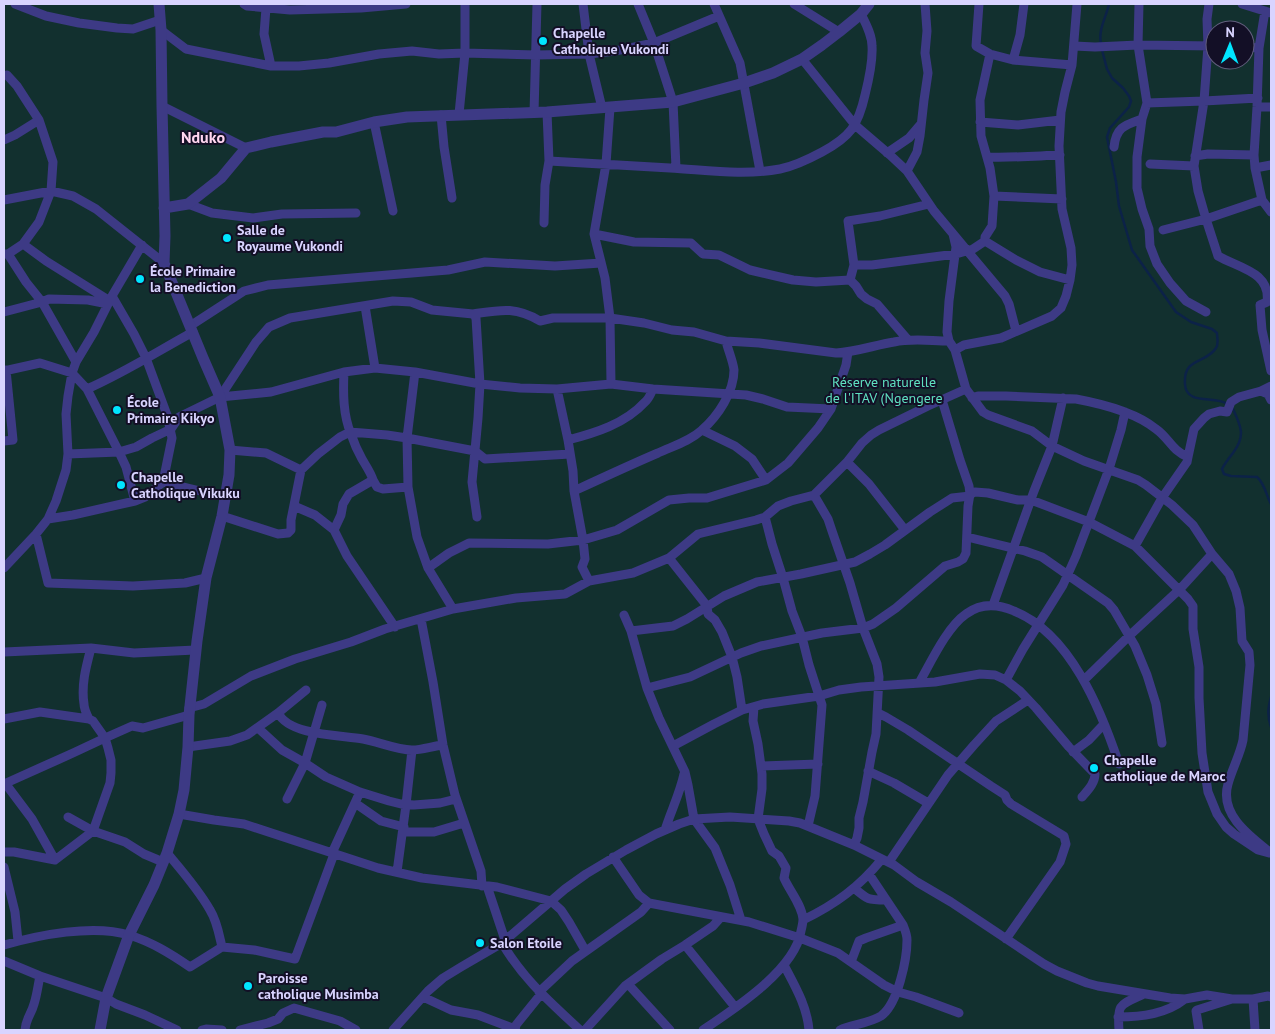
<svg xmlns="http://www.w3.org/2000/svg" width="1275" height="1034" viewBox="0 0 1275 1034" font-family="'PT Sans',sans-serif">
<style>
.green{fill:#12302f;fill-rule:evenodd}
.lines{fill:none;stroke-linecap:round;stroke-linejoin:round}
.stream{stroke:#0c2248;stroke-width:2.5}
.minor{stroke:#3d3a85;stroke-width:9}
.tertiary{stroke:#3d3a85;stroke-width:11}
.poi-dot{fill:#00e5ff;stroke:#130f26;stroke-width:2}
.labels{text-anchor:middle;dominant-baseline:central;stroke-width:4;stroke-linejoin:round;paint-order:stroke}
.poi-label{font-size:14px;font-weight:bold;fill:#d9d4ff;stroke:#130f26;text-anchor:start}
.park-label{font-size:14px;fill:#5fe0c0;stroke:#130f26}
.quarter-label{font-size:16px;font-weight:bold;fill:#ffd6f0;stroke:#130f26}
</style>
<rect width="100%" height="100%" fill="#130f26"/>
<path class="green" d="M 4,4 L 1271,4 L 1271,1030 L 4,1030 ZM 1215,30 L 1245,30 L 1245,60 L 1215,60 Z"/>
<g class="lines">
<path class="stream" d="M 1101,44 C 1098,29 1106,18 1109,4
M 1102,50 L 1107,69 L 1112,78 L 1123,88 L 1129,96 L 1131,101 L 1129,107 L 1110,128 L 1107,137 L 1116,182 L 1119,206 L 1132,250 L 1176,312 L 1191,322 L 1212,329 L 1217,333 C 1217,338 1219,344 1216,348 C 1206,364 1183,357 1185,384 C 1186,406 1215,395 1227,404
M 1231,407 L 1233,409 C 1241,426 1246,436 1233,453 C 1229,458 1225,463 1222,469 L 1224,474 L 1231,476 L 1257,477 C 1265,484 1266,495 1271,504
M 1271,697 C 1268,708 1267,715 1271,727"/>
<path class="minor" d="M 15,4 L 46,16 L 79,23 L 117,28 L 133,29 L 160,20
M 244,4 L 247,6 L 290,10 L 361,8 L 406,4
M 583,4 L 589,54 L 602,108
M 638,4 L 654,43 L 673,102 L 676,168
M 714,4 L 740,63 L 760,171
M 794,4 L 839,32
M 979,4 L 976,46 L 990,54 L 1013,60 L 1072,65
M 1139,4 L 1138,45 L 1147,103 L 1142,119 L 1137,157 L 1137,188 L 1142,209 L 1149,229 L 1150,246 L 1157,264 L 1170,283 L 1186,301 L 1206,312
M 1209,4 L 1207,19 L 1208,46 L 1204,101 L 1194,166 L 1198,191 L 1206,219 L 1218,256 C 1239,268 1271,272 1267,302 L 1260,305 L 1262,330 L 1271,371
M 1242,4 L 1271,13
M 266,8 L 264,34 L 271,66
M 1265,11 L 1259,48 L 1257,107 L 1254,155 L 1255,168 L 1262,200 L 1271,212
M 161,30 L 186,49 L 271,66 L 299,66 L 329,63 L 379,54 L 412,51 L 439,54 L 465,53 L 536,55 L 589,54 L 615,51 L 654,43 L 719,16
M 1074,46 L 1095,47 L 1138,45 L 1215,46
M 1245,47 L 1259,48
M 802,59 L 855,125 L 890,155 L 907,171 L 934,211 L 1005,296 L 1009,304 L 1016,331
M 1013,60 L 1020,35 L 1024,4
M 1147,103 L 1204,101 L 1258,98
M 162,106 L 246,148
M 1257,107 L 1271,107
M 610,108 L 606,164 L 594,234 L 605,278 L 610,318 L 611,384
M 534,113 L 537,4
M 459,114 L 465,53 L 465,4
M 441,115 L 444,147 L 452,198
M 374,122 L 393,211
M 980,122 L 1018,125 L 1060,120
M 4,140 L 15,135 L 39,120
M 1114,147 C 1116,127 1125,125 1142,119
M 887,153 L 909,138 L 921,124
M 1195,156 L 1208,154 L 1254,155
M 987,157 C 1011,158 1035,156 1060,155
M 549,161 C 590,163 630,166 670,168 C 706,170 744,176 780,169 C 795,166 809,159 822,152 C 850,137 858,126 865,95 C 869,79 873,62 872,46 C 872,35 866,24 861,14
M 1150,164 L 1194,166
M 1255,168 L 1271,165
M 907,171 L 917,152 L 920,136 L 924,100 L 928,73 L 925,53 L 927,31 L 925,4
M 994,196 L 1062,199
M 4,200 L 51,191 L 73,196 L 96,209 L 164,263
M 188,204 L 212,213 L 253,218 L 282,214 L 356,213
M 544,223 L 545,185 L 549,161 L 547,112
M 1163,230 L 1206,219 L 1262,200
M 594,234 L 634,242 L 691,243 L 703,254 L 719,255 L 750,270 L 793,280 L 816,282 L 850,280 L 856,286 L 861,294 L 867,299 L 877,304 L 908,340
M 953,234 L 956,247 L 949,301 L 947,332 L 949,341 L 955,350 L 966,389 L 983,412 L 988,415 L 1032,431 L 1052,446 L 1084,461 L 1138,480 L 1146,485 L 1172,505 L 1193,525 L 1212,554 L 1229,574 L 1236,591 L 1240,608 L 1242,641 L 1249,652 L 1250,665 L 1243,740 C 1240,755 1232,769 1228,784 C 1219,815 1251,837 1271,853
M 985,241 L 1016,260 L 1040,272 L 1070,280
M 23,244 L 46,261 L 110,301
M 4,254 L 8,254 L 23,244 L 39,222 L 51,191 L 53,162 L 39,120 L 17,86 L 7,75
M 8,254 L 26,282 L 42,302 L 76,362
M 854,265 L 872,265 L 956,254 L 973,249 L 985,241 L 985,237 L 992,226 L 994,196 L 990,168 L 981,136 L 980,100 L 990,54
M 850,280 L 854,265 L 848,221 L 880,216 L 929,204
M 365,306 L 375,368
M 4,312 L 42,302 L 49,299 L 88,300 L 108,304
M 190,326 L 244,291 L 268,285 L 448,270 L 485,262 L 555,266 L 601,263
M 955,350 L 964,345 L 1001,338 L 1052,316 L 1061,308 L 1066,296 L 1070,280 L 1072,265 L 1071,248 L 1062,209 L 1059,146 L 1061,112 L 1065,92 L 1072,65 L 1077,4
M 4,371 L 40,363 L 72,373 L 87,389 L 119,452 L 126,467 L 135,501
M 344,372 C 343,393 343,415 351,434 C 354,443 358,452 362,459 C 366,466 371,473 373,480
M 415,372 L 407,438 L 408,487 L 417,537 L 428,568 L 453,609
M 87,389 C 124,373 158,351 193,332
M 557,389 L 568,440 L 573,471 L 574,491 L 583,540 L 585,559 L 582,567 L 589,581
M 1261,391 L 1268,394 L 1271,400
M 220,397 L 256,342 L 269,327 L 290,318 L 393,301 L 411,302 L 432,310 L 473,314
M 972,398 L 978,396 L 1006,396 L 1076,399 C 1103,404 1135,412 1156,429 C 1169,438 1172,451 1188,457 L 1187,462 L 1162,498 L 1135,546
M 702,430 L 735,446 L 752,459 L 766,480
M 568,440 C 595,433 625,424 645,402 C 649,399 651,393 653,389
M 4,441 L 13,440 L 6,370
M 230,450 L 266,453 L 301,470
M 68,454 L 119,452 L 136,447 L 152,438 L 171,429 L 179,417 L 220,397 L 271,392 L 344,372 L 375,368 L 415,372 L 480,384 L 520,388 L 557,389 L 611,384 L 653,389 L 746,395 L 763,399 L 787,407 L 831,409
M 1188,457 L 1194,429 L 1204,418 L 1209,414 L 1220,411 L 1227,412 L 1231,402 L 1239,397 L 1261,391 L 1271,386
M 847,462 L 869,484 L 905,530
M 163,482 L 225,497
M 574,491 C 602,478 630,465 658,453 C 673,446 690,441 702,430 C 718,416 734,392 734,370 C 733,361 728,350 726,341
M 970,494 L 975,492 L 988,493 L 1018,500 L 1031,500 L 1089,522 L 1135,546 L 1188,599 L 1193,606 L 1193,629 L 1199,667 L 1199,698 L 1202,753 L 1208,792 L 1217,814 L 1226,827 L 1234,834 L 1258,850 L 1269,853
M 814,495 L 828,519 L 832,531 L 850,583 L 863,628 L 877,664 L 879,677 L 876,734 L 872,752 L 863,802 L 859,818 L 859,828 L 857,838 L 854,845
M 294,506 L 315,515 L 334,530 L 347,556 L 395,627
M 222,516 L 278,534 L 288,533 L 291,530 L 291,520 L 301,470 L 318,454 L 340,437 L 350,432 L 387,435 L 407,438 L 475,451 L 485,459 L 570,454
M 477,517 L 472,482 L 478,418 L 480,384 L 476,318 L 473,314 C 500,310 515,306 540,321 L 553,318 L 610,318 L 644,323 L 672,330 L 694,332 L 726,341 L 759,343 L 836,353 C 856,352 875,345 894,342 C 912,338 931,341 949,341
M 765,517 L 772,544 L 783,578 L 792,611 L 802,637 L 809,665 L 822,705 L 815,796 L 808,826
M 48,519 L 73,515 L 135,501 L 145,497 L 163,482 L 172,438 L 167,415 L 146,358 L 134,334 L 112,296
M 334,530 L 341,515 L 343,504 L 349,494 L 373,480 L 377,487 L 383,489 L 408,487
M 36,534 L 48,583 L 133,586 L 185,583 L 206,578
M 967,537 L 1025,551 L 1042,557 L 1108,603 L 1114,610 L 1135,646 L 1147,675 L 1156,704 L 1162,743
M 669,558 L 707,606 L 708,614 L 715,620 L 722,632 L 732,657 L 737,677 L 742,710
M 4,568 L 36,534 L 48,519 L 56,501 L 66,470 L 68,454 L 66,414 L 68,396 L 72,373 L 76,362 L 94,332 L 112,296 L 142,245
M 428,568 L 449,553 L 469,543 L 548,544 L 583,540 L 617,530 L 669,500 L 689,498 L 707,498 L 766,480 L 788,463 L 818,428 L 831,409 L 846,365 L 848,352
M 993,605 L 1034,491 L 1052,446 L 1063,398
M 624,615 L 631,631 L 647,688 L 659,718 L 685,772 L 688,785 L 694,819 L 715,848 L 730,885 L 741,920
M 421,619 L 433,682 L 443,745 L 455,795 L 481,871 L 482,886
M 631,631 L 673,626 L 687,619 L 724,596 L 757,582 L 801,574 L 855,562 L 870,554 L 885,545 L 930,512 L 952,498 L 970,496
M 4,652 L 91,648 L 134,653 L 195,650
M 1006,680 L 1023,649 L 1063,585 L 1076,556 L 1109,469 L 1121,430 L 1125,412
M 1084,680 L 1129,636 L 1180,589 L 1212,554
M 919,683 C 931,662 947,627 966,614 C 981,603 998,604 1014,611 C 1070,633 1101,710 1119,764
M 647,688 L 690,677 L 741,653 L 761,646 L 822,633 L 863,628 L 873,624 L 896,608 L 945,566 L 958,562 L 963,559 L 966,553 L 968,506 L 970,494 L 969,486 L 960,460 L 942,400
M 189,708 L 204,704 L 251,676 L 295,659 L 351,642 L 385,629 L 453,609 L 516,598 L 565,594 L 589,581 L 633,573 L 669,558 L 698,534 L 756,520 L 765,517 L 778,506 L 791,501 L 814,495 L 847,462 L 862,443 L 871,435 L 879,430 L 928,406 L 966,389
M 278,713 C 290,736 341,735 363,739 C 379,742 397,750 412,750 C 422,750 433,746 443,745
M 878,713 L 886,717 L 908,730 L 991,786 L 1005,795 L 1007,800 L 1011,804 L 1064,836 L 1066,844 L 1060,862 L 1006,939
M 4,719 L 40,712 L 89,719
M 258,728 L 282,750 L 305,763 L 326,777 L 360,792 L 389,801 L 401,804 L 414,805 L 440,803 L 456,799
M 673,746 L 714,724 L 742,710 L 763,704 L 819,696 L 839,690 L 861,687 L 935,682 L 980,674 L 995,675 L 1006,680 L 1020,691 L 1036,708 L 1069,747 L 1095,774 C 1095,783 1088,790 1082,797
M 188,747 L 230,741 L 247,735 L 278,713 L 306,690
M 1073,752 L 1089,740 L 1104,724
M 761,766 L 818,764
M 868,771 L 894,783 L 928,803
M 5,783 L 32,819 L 55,860
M 4,784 L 73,753 L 105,738 L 132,726 L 143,728 L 189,715
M 287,799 L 305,763 L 322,705
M 355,803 L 381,821 L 404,827
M 179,814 L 214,820 L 244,824 L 378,868 L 422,878 L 497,887 L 551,901 L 561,910 L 569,922 L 585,950
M 68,817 L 93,831 L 125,842 L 144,854 L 163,862
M 665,830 C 671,811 680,793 684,774
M 403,832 L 434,832 L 464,823
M 4,852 L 14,852 L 55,860 L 93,831 L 110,783 L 111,773 L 111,760 L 108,748 L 105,738 L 93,721 L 89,719 C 87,715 84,709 84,704 C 81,685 86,667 91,648
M 167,853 C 182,871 198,889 210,910 C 217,921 219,934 222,947
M 332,853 L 360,792
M 613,857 L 639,895 L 649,903 L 749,922 L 800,938 L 838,953 L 884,985 L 898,992 L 916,997 L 959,1013
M 889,862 L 948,775 L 974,745 L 996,721 L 1028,700
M 4,867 L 15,912 L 18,941
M 397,872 L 406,805 L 412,750
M 487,886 L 505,940
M 854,888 C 868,900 868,900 886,900
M 803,920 C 836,904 859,887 882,859
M 502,943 C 524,980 549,1001 580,1030
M 4,945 C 39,935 93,924 129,935 C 152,942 171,954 190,967 L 222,947 L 254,950 L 295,959 L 334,854
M 685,945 L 735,1007
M 4,961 L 40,976 L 106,998 L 116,1004 L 145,1015 L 177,1030
M 851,962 L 859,941 L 866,938 L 903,925
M 784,965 C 795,986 807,1006 809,1030
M 628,984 L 670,1030
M 539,992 L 572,961 L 641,912 L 649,903
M 423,997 L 451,1010 L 478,1015 L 515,1029
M 1253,999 L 1255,1030
M 1118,1017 C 1142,1017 1166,1014 1185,999
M 25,1030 C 26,1018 31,1015 34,1004 C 37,995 38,985 40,976
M 202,1030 L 206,1029 L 222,1030
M 240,1030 L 268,1023 L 278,1019 L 283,1013 L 294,1008 L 340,1021 L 356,1030
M 393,1030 L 428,991 L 443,978 L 461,967 L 502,943 L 565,889 L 586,874 L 626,850 L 656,834 L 679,824 L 694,819 L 730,817 L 789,821 L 800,823 L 854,845 L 894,865 L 917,882 L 951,902 L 1044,964 L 1057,971 L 1087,983 L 1098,986 L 1170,998 L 1185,999 L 1207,995 L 1232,999 L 1253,999 L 1268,996 L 1271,997
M 515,1030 L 516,1025 L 541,994
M 585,1030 L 625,986 L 662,959 L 685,945 L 713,926 L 721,917
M 703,1030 C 734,1009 795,970 801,931 C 802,927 803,923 803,919 C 802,905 789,890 784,878 L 786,868 L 779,856 L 772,851 L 764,834 L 758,819 L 762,789 L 762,774 L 758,744 L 753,721 L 754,707
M 840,1030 C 851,1025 870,1023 881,1016 C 898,1004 907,959 907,940 C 907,934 905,930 903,925 L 869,874
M 1119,1030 C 1117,1003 1120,1005 1144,994
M 1199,1030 L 1196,1011 L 1197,1010 L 1232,999"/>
<path class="tertiary" d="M 164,208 L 188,204 L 221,178 L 246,148 L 271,142 L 323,132 L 336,132 L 374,122 L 407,117 L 547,112 L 673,102 L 744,83 L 773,73 L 802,59 L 822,45 L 839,32 L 861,14 L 869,4
M 100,1030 L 106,998 L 129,935 L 154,885 L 167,853 L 179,814 L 184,790 L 188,747 L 189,715 L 197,641 L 206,578 L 222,516 L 229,475 L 230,450 L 220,397 L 203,358 L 164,263 L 165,236 L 162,106 L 161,30 L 159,4"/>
</g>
<g class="poi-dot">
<circle cx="543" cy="41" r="5"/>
<circle cx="227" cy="238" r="5"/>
<circle cx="140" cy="279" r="5"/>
<circle cx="117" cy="410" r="5"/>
<circle cx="121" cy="485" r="5"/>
<circle cx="1094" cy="768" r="5"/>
<circle cx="480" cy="943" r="5"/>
<circle cx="248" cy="986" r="5"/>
</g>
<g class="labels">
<g class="poi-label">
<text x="553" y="33">Chapelle<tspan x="553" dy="16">Catholique Vukondi</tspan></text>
<text x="237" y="230">Salle de<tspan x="237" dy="16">Royaume Vukondi</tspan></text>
<text x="150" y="271">École Primaire<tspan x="150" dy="16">la Benediction</tspan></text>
<text x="127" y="402">École<tspan x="127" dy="16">Primaire Kikyo</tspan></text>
<text x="131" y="477">Chapelle<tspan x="131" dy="16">Catholique Vikuku</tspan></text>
<text x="1104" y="760">Chapelle<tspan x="1104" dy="16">catholique de Maroc</tspan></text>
<text x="490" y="943">Salon Etoile</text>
<text x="258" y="978">Paroisse<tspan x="258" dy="16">catholique Musimba</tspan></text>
</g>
<g class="park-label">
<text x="884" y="382">Réserve naturelle<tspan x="884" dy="16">de l'ITAV (Ngengere</tspan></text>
</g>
<g class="quarter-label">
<text x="203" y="137">Nduko</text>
</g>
</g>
<rect width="1275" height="1034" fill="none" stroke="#d9d4ff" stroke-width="10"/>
<g transform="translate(1230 45) rotate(1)"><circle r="24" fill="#130f26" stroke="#625e7d"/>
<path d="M0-4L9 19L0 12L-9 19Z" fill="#00e5ff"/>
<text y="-8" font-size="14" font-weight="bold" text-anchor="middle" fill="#d9d4ff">N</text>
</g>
</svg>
